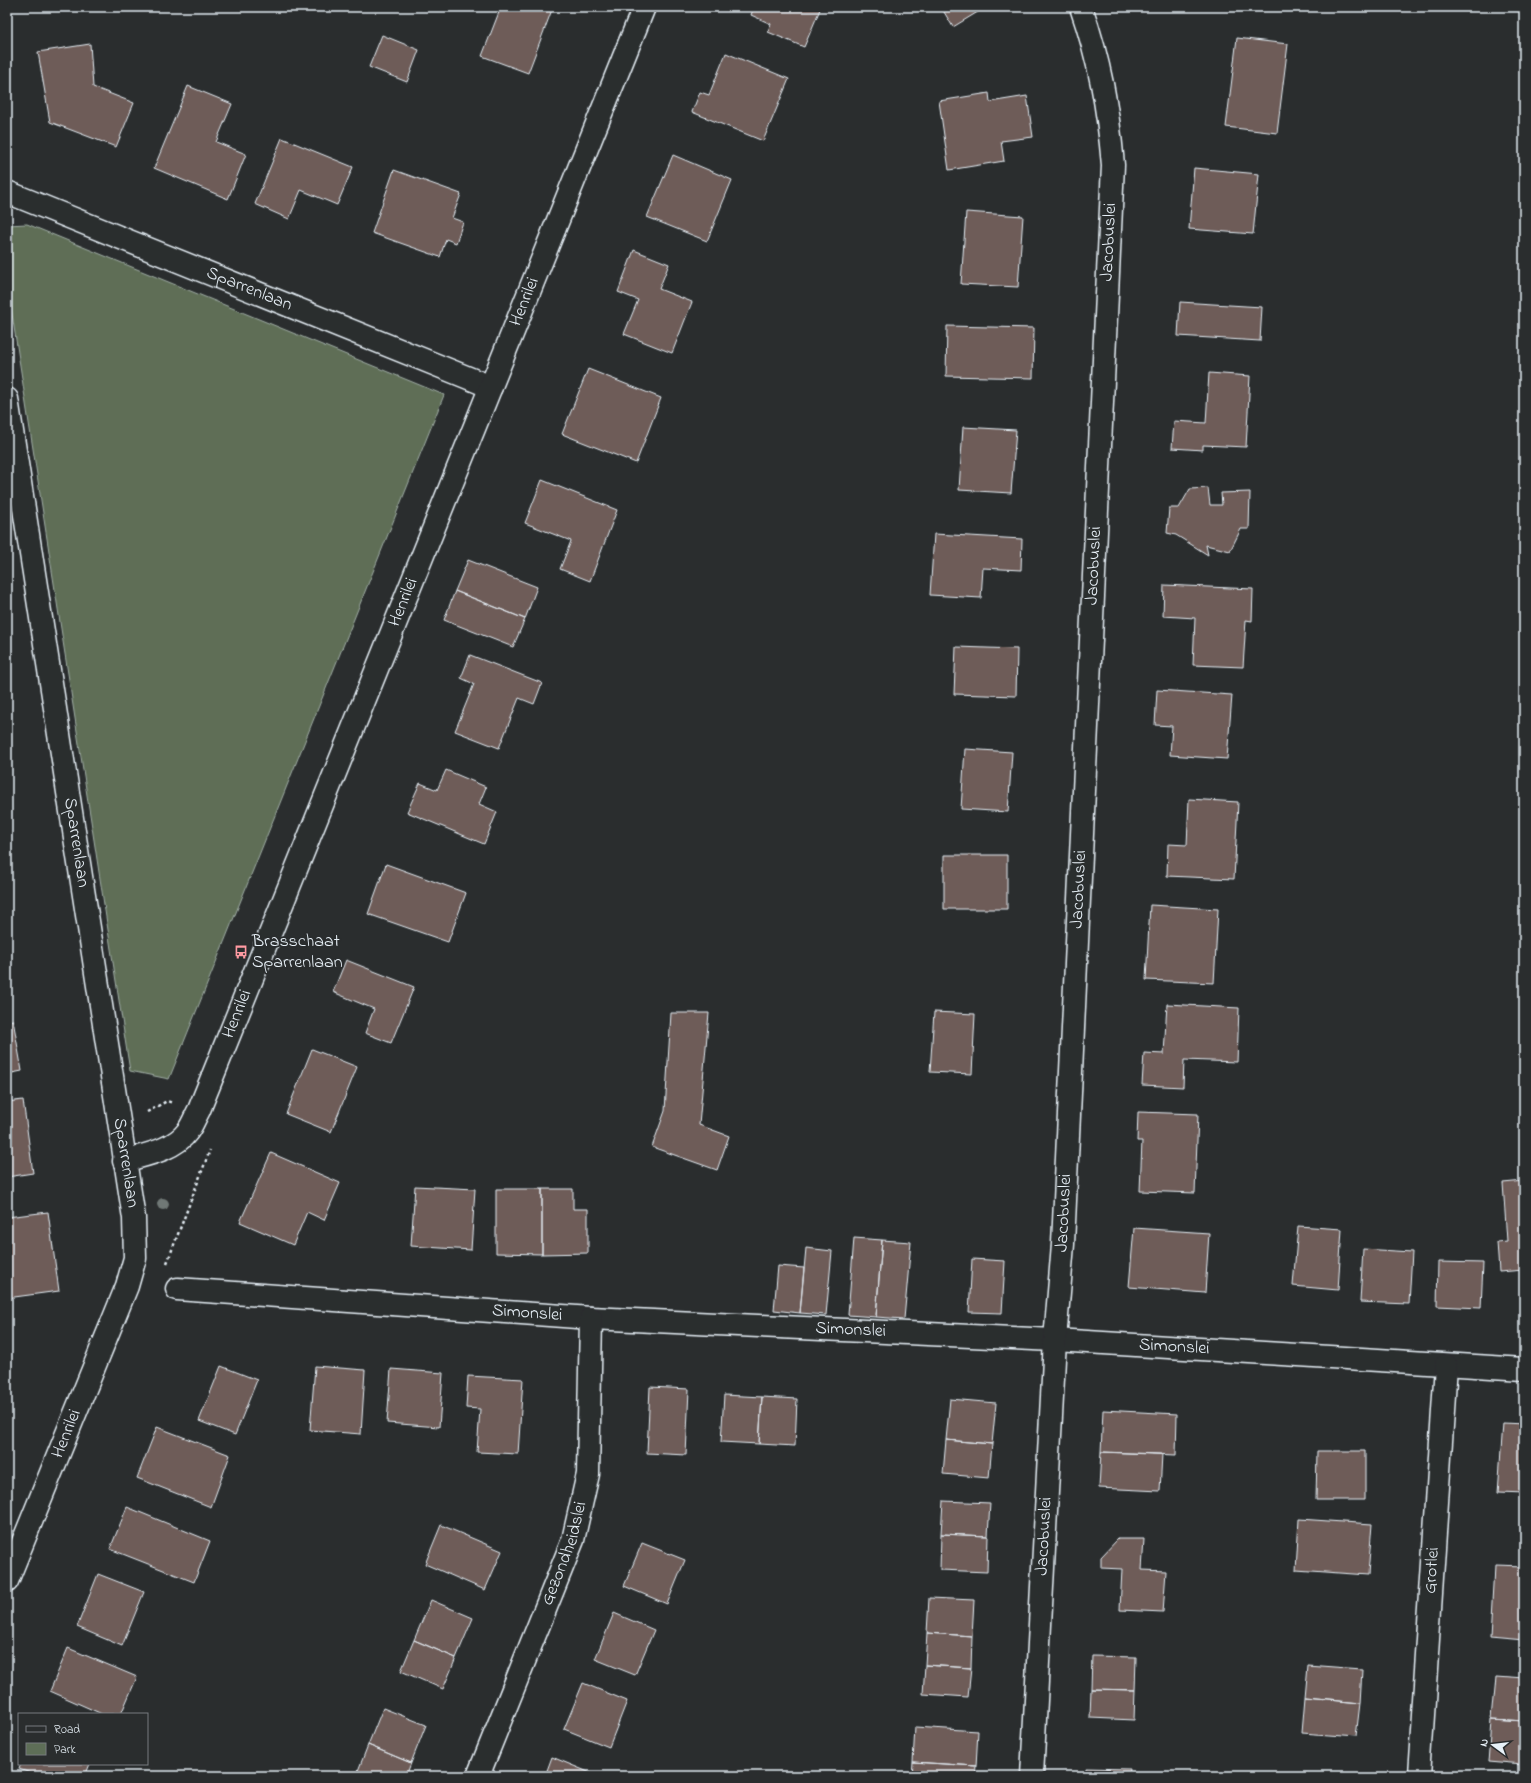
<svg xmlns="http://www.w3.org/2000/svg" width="1531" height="1783" viewBox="0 0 1531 1783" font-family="'Indie Flower',sans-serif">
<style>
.green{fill:#5e6e57;stroke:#a3b0a8}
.building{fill:#6e5c58;stroke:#e8f1f8}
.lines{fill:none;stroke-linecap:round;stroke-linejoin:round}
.street-casing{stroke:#e8f1f8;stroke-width:25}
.path{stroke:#e8f1f8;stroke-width:2.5;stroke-dasharray:3 3;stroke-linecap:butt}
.street{stroke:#2a2d2e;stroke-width:22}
.tree{fill:#707876}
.labels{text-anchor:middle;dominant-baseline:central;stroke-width:3.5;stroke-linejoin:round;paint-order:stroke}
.street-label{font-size:18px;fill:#e8f1f8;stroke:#2a2d2e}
.poi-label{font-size:18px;fill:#e8f1f8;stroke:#2a2d2e;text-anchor:start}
</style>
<rect width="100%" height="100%" fill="#2a2d2e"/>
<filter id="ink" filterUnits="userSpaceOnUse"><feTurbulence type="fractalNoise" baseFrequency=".025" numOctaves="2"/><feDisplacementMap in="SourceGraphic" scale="8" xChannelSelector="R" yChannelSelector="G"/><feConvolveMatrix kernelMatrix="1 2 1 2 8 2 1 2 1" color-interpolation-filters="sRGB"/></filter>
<g filter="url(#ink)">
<path class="green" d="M 27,224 L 444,395 L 169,1079 L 130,1071 L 7,282 L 7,225 Z"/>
<path class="building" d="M 501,7 L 553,7 L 528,73 L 482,56 Z
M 754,7 L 821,7 L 804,47 L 768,32 L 771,24 L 751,15 Z
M 941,7 L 986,7 L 953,27 Z
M 382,35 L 419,50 L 407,82 L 369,67 Z
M 1237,38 L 1288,44 L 1277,133 L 1226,127 Z
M 90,44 L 93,87 L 134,103 L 116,147 L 50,122 L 38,52 Z
M 726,53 L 789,79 L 763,141 L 692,112 L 700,92 L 709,95 Z
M 188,86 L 232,104 L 216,142 L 246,154 L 228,199 L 154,168 Z
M 989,93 L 990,102 L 1027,96 L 1033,137 L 1001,141 L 1004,161 L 949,170 L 939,101 Z
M 282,138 L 353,167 L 337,205 L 301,190 L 289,219 L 255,204 Z
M 673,155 L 732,180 L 707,241 L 647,217 Z
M 1194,168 L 1259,174 L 1253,234 L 1189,229 Z
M 394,170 L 461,194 L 452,218 L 463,222 L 456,243 L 446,239 L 440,257 L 372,233 Z
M 966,212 L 1023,216 L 1018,287 L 961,284 Z
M 634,250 L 669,264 L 659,289 L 692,302 L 672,353 L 624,334 L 638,300 L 618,292 Z
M 1180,302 L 1262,307 L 1260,341 L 1178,336 Z
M 947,326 L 1034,328 L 1033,378 L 946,376 Z
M 588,369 L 661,398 L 636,463 L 562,434 Z
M 1209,373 L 1250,376 L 1246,447 L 1203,445 L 1203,450 L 1172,448 L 1174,421 L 1206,423 Z
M 963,427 L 1016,430 L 1011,493 L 959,490 Z
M 542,480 L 617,510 L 590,581 L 560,569 L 571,541 L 525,523 Z
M 1208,488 L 1210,505 L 1222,505 L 1221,493 L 1250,492 L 1249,529 L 1241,529 L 1230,551 L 1206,545 L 1208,555 L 1176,535 L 1167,533 L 1169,508 L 1179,508 L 1190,489 Z
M 934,534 L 1022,539 L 1021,570 L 983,568 L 981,598 L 930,595 Z
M 468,560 L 537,587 L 525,619 L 455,591 Z
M 1164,585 L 1253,589 L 1252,621 L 1246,620 L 1243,667 L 1193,665 L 1195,618 L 1163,616 Z
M 455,591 L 525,619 L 513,647 L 444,620 Z
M 956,647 L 1017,649 L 1016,696 L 954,694 Z
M 470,655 L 542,683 L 534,704 L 519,698 L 499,748 L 455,731 L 474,684 L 461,678 Z
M 1157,690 L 1232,695 L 1227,759 L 1170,755 L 1172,726 L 1155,725 Z
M 965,749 L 1012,752 L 1008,812 L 961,809 Z
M 446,770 L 486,787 L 479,804 L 497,812 L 484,844 L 407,812 L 420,783 L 437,790 Z
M 1189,799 L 1238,802 L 1234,879 L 1167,876 L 1168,844 L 1187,845 Z
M 944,855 L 1007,855 L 1007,909 L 944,909 Z
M 386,864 L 466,893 L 448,942 L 368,914 Z
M 1150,905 L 1218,909 L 1214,983 L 1146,980 Z
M 346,960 L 414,987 L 391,1043 L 365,1033 L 374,1009 L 333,992 Z
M 1167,1004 L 1239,1008 L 1237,1062 L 1184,1060 L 1183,1087 L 1142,1085 L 1144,1053 L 1164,1054 Z
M 934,1012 L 975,1014 L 972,1074 L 930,1072 Z
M 671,1013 L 709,1013 L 699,1125 L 729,1136 L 717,1170 L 652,1147 L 665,1111 Z
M 13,1020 L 22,1071 L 7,1074 L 7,1021 Z
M 312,1049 L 357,1067 L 331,1132 L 286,1114 Z
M 23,1100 L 33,1173 L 7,1177 L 7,1102 Z
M 1138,1112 L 1198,1114 L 1195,1193 L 1140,1191 L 1142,1141 L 1137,1141 Z
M 271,1153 L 340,1183 L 324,1220 L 307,1212 L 293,1245 L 240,1222 Z
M 1524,1181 L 1524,1270 L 1499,1272 L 1497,1242 L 1507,1241 L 1503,1183 Z
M 415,1186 L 475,1189 L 471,1250 L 411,1246 Z
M 496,1189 L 542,1189 L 542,1254 L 496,1253 Z
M 542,1189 L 573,1189 L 573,1209 L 588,1209 L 588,1253 L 542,1254 Z
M 48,1212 L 59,1291 L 7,1298 L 7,1217 Z
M 1298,1226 L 1342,1229 L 1338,1290 L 1293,1286 Z
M 1134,1228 L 1209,1233 L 1205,1293 L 1129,1287 Z
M 854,1238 L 882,1240 L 876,1317 L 848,1315 Z
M 882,1240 L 911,1242 L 904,1319 L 876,1317 Z
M 806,1248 L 832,1251 L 826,1315 L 800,1313 Z
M 1363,1249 L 1412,1252 L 1409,1304 L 1360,1302 Z
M 972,1259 L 1005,1261 L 1002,1313 L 969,1312 Z
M 1438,1262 L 1483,1263 L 1481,1308 L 1437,1306 Z
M 778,1266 L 804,1268 L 800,1313 L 774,1310 Z
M 221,1366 L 257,1380 L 235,1435 L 199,1421 Z
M 315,1366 L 365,1370 L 361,1434 L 310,1430 Z
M 391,1369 L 443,1373 L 439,1427 L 387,1423 Z
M 468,1376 L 523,1379 L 518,1454 L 477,1452 L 480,1409 L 466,1408 Z
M 650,1387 L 689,1389 L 686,1455 L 647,1453 Z
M 724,1395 L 762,1397 L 759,1444 L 721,1442 Z
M 762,1397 L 797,1399 L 795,1446 L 759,1444 Z
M 950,1399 L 996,1403 L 992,1444 L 946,1440 Z
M 1103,1410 L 1177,1414 L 1176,1455 L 1101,1452 Z
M 1503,1423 L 1524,1424 L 1524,1493 L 1498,1492 Z
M 157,1427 L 230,1455 L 211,1507 L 137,1478 Z
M 946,1440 L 992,1444 L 989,1478 L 943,1474 Z
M 1317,1451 L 1365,1451 L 1365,1500 L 1316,1500 Z
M 1101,1452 L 1162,1454 L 1160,1491 L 1099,1488 Z
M 943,1501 L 990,1503 L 988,1536 L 941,1534 Z
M 127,1507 L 210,1541 L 194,1582 L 110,1549 Z
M 1299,1519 L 1372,1524 L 1368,1575 L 1296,1570 Z
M 441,1525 L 502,1551 L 485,1590 L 425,1564 Z
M 941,1534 L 988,1536 L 987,1572 L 940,1570 Z
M 1118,1539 L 1144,1539 L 1142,1570 L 1166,1571 L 1163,1612 L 1120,1610 L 1122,1569 L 1101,1568 L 1101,1557 Z
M 642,1543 L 685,1560 L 667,1604 L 624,1586 Z
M 1494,1567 L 1524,1568 L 1524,1640 L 1490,1637 Z
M 98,1574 L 144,1592 L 122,1646 L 77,1627 Z
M 929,1598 L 974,1600 L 972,1636 L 927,1633 Z
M 431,1600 L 473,1618 L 456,1658 L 414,1640 Z
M 614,1613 L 654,1630 L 635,1675 L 595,1659 Z
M 927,1633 L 972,1636 L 971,1668 L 925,1665 Z
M 414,1640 L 456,1658 L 443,1689 L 401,1671 Z
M 68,1648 L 137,1677 L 121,1714 L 102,1714 L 50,1691 Z
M 1092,1656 L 1136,1657 L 1135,1690 L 1091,1689 Z
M 925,1665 L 971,1668 L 968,1697 L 923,1694 Z
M 1308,1665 L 1362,1669 L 1360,1703 L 1305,1698 Z
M 1496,1676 L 1524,1678 L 1524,1721 L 1492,1719 Z
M 583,1683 L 627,1701 L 609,1747 L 564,1729 Z
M 1091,1689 L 1135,1690 L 1134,1720 L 1090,1718 Z
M 1305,1698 L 1360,1703 L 1356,1737 L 1302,1733 Z
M 383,1708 L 426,1725 L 411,1763 L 368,1745 Z
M 1492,1719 L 1524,1721 L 1524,1764 L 1489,1761 Z
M 915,1727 L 978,1731 L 976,1766 L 913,1762 Z
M 368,1745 L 411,1763 L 406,1776 L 356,1776 Z
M 552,1757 L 598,1776 L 545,1776 Z
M 913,1762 L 976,1766 L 975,1776 L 912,1776 Z
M 21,1764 L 90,1764 L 85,1776 L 39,1776 L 19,1769 Z
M 1086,1768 L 1129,1769 L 1128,1776 L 1086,1776 Z
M 1304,1772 L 1349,1776 L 1304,1776 Z"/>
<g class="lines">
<g class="street-casing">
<g id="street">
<path id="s1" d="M 7,192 L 491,387"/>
<path id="s2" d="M 7,399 L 134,1218 L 135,1258 L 127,1286 L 7,1581"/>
<path id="s3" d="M 124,1161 C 144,1155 174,1150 187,1132 C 192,1126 195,1117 199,1110 L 644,7"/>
<path id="s4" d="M 177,1289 L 591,1318 L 1055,1340 L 1524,1369"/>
<path id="s5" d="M 478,1776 L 573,1540 L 588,1474 L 591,1318"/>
<path id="s6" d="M 1032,1776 L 1055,1340 L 1063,1244 L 1113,165 C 1108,108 1100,62 1081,7"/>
<path id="s7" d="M 1419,1776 L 1446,1365"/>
</g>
</g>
<path class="path" d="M 147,1112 L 167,1101 L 173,1103
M 167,1263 L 210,1150"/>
<use href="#street" class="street"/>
</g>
<circle class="tree" cx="163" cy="1204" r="6"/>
</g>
<defs>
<g id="bus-bare" transform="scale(1.08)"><path d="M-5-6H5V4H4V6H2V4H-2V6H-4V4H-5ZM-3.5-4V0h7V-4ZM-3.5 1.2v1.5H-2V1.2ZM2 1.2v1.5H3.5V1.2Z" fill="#ff9aa2" stroke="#2a2d2e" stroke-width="2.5" paint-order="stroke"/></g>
</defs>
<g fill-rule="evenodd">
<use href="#bus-bare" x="241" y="952"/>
</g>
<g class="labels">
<g class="street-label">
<text stroke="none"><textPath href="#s6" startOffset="1536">Jacobuslei</textPath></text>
<text stroke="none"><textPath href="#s1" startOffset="261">Sparrenlaan</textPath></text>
<text stroke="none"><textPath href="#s3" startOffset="967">Henrilei</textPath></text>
<text stroke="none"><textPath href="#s6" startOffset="1212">Jacobuslei</textPath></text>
<text stroke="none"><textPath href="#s3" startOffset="643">Henrilei</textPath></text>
<text stroke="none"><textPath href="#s2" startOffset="449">Sparrenlaan</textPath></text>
<text stroke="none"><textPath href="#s6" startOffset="888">Jacobuslei</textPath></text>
<text stroke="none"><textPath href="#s3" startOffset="199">Henrilei</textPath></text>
<text stroke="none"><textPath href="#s2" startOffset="773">Sparrenlaan</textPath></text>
<text stroke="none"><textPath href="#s6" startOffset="564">Jacobuslei</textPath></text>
<text stroke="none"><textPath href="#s4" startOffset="351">Simonslei</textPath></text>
<text stroke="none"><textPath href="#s4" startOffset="675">Simonslei</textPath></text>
<text stroke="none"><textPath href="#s4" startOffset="999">Simonslei</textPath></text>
<text transform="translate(67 1434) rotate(-68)">Henrilei</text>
<text stroke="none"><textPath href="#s6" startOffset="240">Jacobuslei</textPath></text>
<text stroke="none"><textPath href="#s5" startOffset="239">Gezondheidslei</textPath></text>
<text stroke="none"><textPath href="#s7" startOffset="206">Grotlei</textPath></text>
</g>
<g class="poi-label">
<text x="252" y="942">Brasschaat<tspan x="252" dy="21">Sparrenlaan</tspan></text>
</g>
</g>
<rect width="1531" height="1783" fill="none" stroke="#2a2d2e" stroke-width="24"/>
<rect x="12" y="12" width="1507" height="1759" fill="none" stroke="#e8f1f8" stroke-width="1.5" filter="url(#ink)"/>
<rect x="18" y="1713" width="130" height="52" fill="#2a2d2e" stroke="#767b7f"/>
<rect x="26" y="1726" width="20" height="6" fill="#2a2d2e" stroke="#767b7f"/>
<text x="54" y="1733" font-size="12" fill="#e8f1f8">Road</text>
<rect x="26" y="1743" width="20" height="12" fill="#5e6e57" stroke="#767b7f"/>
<text x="54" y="1753" font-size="12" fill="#e8f1f8">Park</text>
<g transform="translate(1493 1745) rotate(285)" stroke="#2a2d2e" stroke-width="3" paint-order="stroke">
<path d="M0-3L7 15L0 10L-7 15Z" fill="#e8f1f8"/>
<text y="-6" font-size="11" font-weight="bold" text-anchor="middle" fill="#e8f1f8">N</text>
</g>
</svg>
